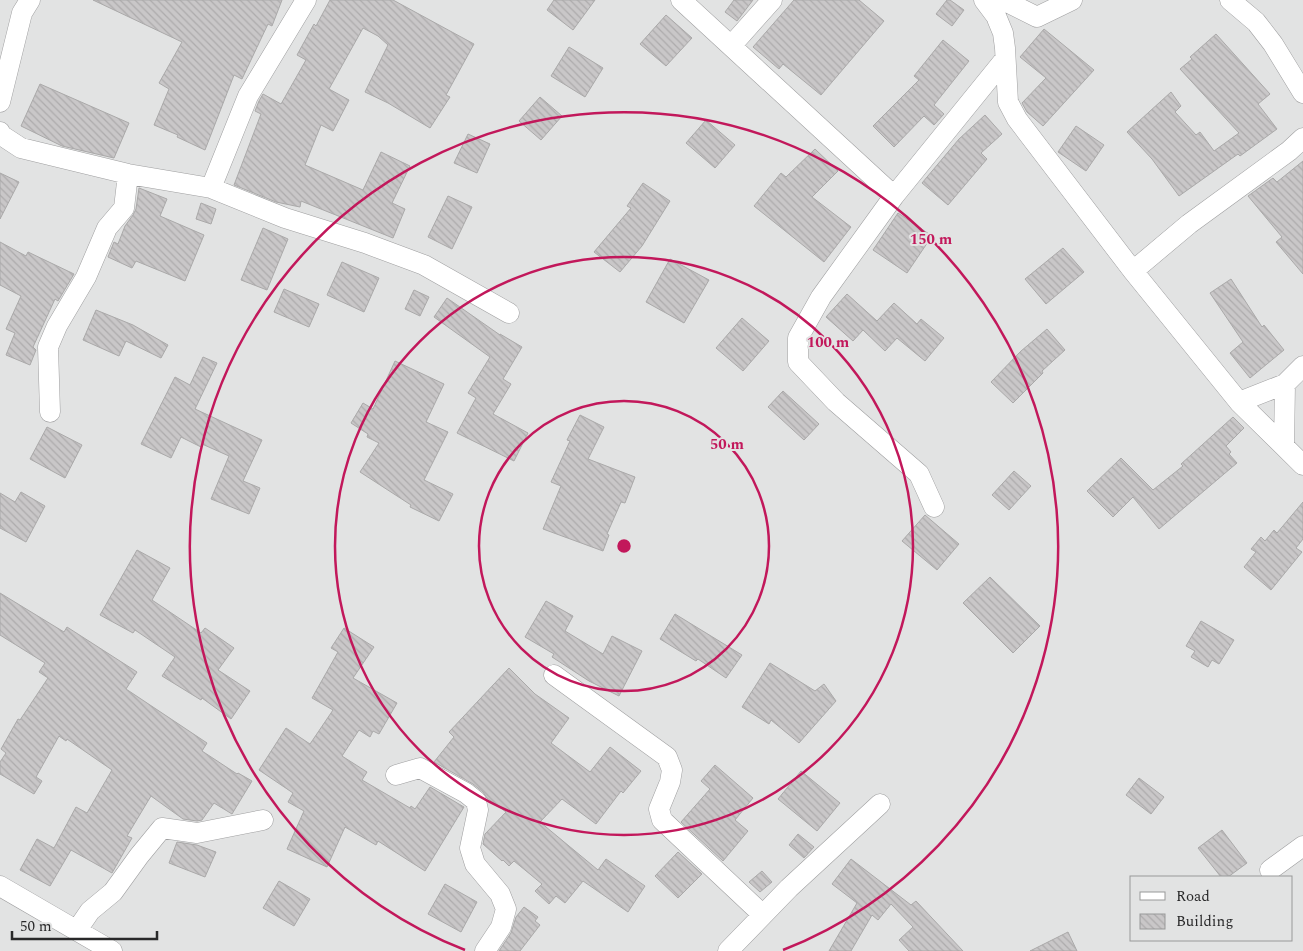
<svg xmlns="http://www.w3.org/2000/svg" width="1303" height="951" viewBox="0 0 1303 951" font-family="Spectral,serif">
<style>
.building{fill:url(#building-back-hatch);stroke:#aaa9a9}
.lines{fill:none;stroke-linecap:round;stroke-linejoin:round}
.minor-casing{stroke:#9f9fa0;stroke-width:21}
.minor{stroke:#fff;stroke-width:20}
.ring{fill:none;stroke:#c2185b;stroke-width:2.5}
.centre{fill:#c2185b;stroke:#e2e3e3;stroke-width:2.5}
.ring-label{font-size:15px;text-anchor:middle;font-weight:bold;fill:#c2185b;stroke:#e2e3e3;stroke-width:4;stroke-linejoin:round;paint-order:stroke}
</style>
<defs>
<pattern id="building-back-hatch" width="6" height="6" patternUnits="userSpaceOnUse" patternTransform="scale(1.25)"><rect width="6" height="6" fill="#c9c7c8"/><path d="M-1 5l2 2M0 0l6 6M5-1l2 2" fill="none" stroke="#adabac"/></pattern>
</defs>
<rect width="100%" height="100%" fill="#e2e3e3"/>
<path class="building" d="M 93,0 L 282,0 L 272,26 L 268,24 L 242,79 L 234,75 L 205,150 L 177,137 L 178,135 L 154,125 L 169,89 L 159,83 L 182,42 Z
M 330,0 L 393,0 L 474,44 L 446,95 L 450,97 L 430,128 L 388,103 L 365,92 L 388,45 L 378,36 L 363,28 L 329,89 L 349,100 L 333,131 L 321,125 L 305,165 L 363,190 L 381,152 L 410,166 L 392,203 L 405,209 L 393,238 L 301,201 L 300,207 L 276,202 L 234,185 L 261,114 L 255,111 L 259,101 L 263,94 L 281,104 L 306,60 L 297,55 L 314,24 L 316,26 Z
M 554,0 L 595,0 L 573,30 L 547,10 Z
M 734,0 L 753,0 L 737,21 L 725,12 Z
M 794,0 L 859,0 L 884,21 L 821,95 L 783,64 L 779,69 L 753,47 Z
M 947,0 L 950,0 L 964,10 L 952,26 L 936,14 Z
M 666,15 L 692,38 L 666,66 L 640,44 Z
M 1044,29 L 1094,70 L 1043,126 L 1027,112 L 1022,103 L 1046,78 L 1020,57 Z
M 1216,34 L 1270,94 L 1258,104 L 1277,129 L 1240,156 L 1238,154 L 1179,196 L 1152,159 L 1127,132 L 1171,92 L 1181,106 L 1175,112 L 1196,135 L 1200,132 L 1214,151 L 1239,133 L 1180,69 L 1192,59 L 1190,57 Z
M 943,40 L 969,61 L 934,105 L 944,114 L 934,125 L 924,116 L 894,147 L 873,126 L 919,80 L 914,76 Z
M 569,47 L 603,68 L 585,97 L 551,76 Z
M 40,84 L 129,123 L 114,158 L 62,146 L 21,126 Z
M 540,97 L 562,116 L 541,140 L 519,121 Z
M 985,115 L 1002,134 L 981,153 L 987,159 L 948,205 L 922,183 L 959,139 Z
M 706,120 L 735,145 L 715,168 L 686,143 Z
M 1076,126 L 1104,145 L 1086,171 L 1058,152 Z
M 468,134 L 490,144 L 477,173 L 454,163 Z
M 815,149 L 838,171 L 812,197 L 851,227 L 824,262 L 754,206 L 781,173 L 786,177 Z
M 1303,161 L 1303,274 L 1276,242 L 1282,237 L 1248,196 L 1273,178 L 1277,182 Z
M 0,173 L 19,182 L 0,219 Z
M 643,183 L 670,201 L 642,246 L 620,272 L 594,252 L 631,208 L 627,206 Z
M 139,188 L 167,199 L 160,216 L 204,235 L 185,281 L 136,261 L 132,268 L 108,257 L 114,242 L 118,244 L 125,226 L 133,215 L 136,209 Z
M 448,196 L 472,207 L 452,249 L 428,237 Z
M 201,203 L 216,209 L 211,224 L 196,219 Z
M 898,213 L 932,236 L 907,273 L 873,250 Z
M 263,228 L 288,239 L 267,290 L 241,280 Z
M 0,242 L 26,256 L 28,252 L 74,274 L 58,301 L 55,299 L 33,347 L 36,350 L 30,365 L 6,355 L 15,333 L 6,329 L 21,296 L 0,285 Z
M 1063,248 L 1084,272 L 1046,304 L 1025,279 Z
M 670,259 L 709,280 L 684,323 L 646,302 Z
M 342,262 L 379,278 L 364,312 L 327,295 Z
M 1231,279 L 1262,327 L 1264,325 L 1284,350 L 1250,378 L 1230,353 L 1243,342 L 1210,293 Z
M 284,289 L 319,304 L 309,327 L 274,312 Z
M 414,290 L 429,297 L 420,316 L 405,309 Z
M 847,294 L 877,321 L 894,303 L 917,324 L 921,319 L 944,338 L 925,361 L 897,338 L 885,351 L 863,330 L 853,341 L 826,317 Z
M 447,298 L 500,335 L 500,334 L 522,347 L 503,379 L 511,384 L 493,414 L 528,433 L 514,461 L 457,433 L 476,398 L 468,393 L 490,357 L 434,317 Z
M 96,310 L 133,325 L 168,345 L 161,358 L 126,341 L 119,356 L 83,340 Z
M 742,318 L 769,341 L 743,371 L 716,348 Z
M 1047,329 L 1065,350 L 1042,371 L 1043,373 L 1013,403 L 991,382 L 1021,351 Z
M 203,357 L 217,363 L 195,409 L 262,440 L 243,481 L 260,488 L 249,514 L 211,499 L 229,456 L 202,444 L 201,447 L 181,437 L 171,458 L 141,444 L 175,377 L 190,385 Z
M 395,361 L 444,384 L 426,422 L 448,432 L 424,480 L 453,494 L 439,521 L 410,507 L 411,505 L 360,472 L 379,443 L 367,437 L 368,434 L 351,423 L 363,403 L 373,409 Z
M 783,391 L 819,424 L 804,440 L 768,407 Z
M 580,415 L 604,427 L 588,459 L 635,477 L 625,503 L 621,502 L 607,534 L 609,535 L 603,551 L 543,529 L 561,486 L 551,482 L 570,441 L 567,440 Z
M 1233,417 L 1244,428 L 1226,446 L 1231,452 L 1229,454 L 1237,463 L 1159,529 L 1133,497 L 1113,517 L 1087,491 L 1121,458 L 1153,490 L 1183,466 L 1181,464 Z
M 47,427 L 82,445 L 65,478 L 30,459 Z
M 1014,471 L 1031,486 L 1009,510 L 992,495 Z
M 21,492 L 45,506 L 26,542 L 0,528 L 0,493 L 15,502 Z
M 1303,502 L 1303,539 L 1296,548 L 1302,552 L 1271,590 L 1244,567 L 1256,552 L 1251,549 L 1261,537 L 1265,541 L 1274,530 L 1277,533 Z
M 925,515 L 959,544 L 937,570 L 902,541 Z
M 137,550 L 170,568 L 152,600 L 201,633 L 205,628 L 234,648 L 218,670 L 250,691 L 231,719 L 202,698 L 201,700 L 162,676 L 175,657 L 135,630 L 133,633 L 100,615 Z
M 990,577 L 1040,626 L 1013,653 L 963,603 Z
M 0,593 L 64,632 L 67,627 L 137,672 L 126,689 L 207,743 L 202,751 L 237,774 L 238,773 L 252,781 L 232,814 L 214,803 L 202,820 L 197,821 L 183,819 L 151,796 L 127,836 L 132,838 L 112,873 L 71,850 L 50,886 L 20,870 L 37,839 L 54,848 L 76,807 L 87,813 L 112,770 L 67,739 L 66,741 L 59,736 L 36,777 L 42,781 L 34,794 L 0,774 L 0,762 L 6,753 L 1,749 L 18,719 L 20,720 L 48,678 L 39,672 L 45,663 L 0,635 Z
M 546,601 L 573,616 L 565,631 L 603,654 L 612,636 L 642,651 L 619,696 L 589,681 L 552,657 L 554,654 L 525,637 Z
M 675,614 L 742,655 L 726,678 L 698,659 L 696,661 L 660,639 Z
M 1201,621 L 1234,640 L 1219,664 L 1212,660 L 1208,667 L 1191,657 L 1195,651 L 1186,646 Z
M 344,628 L 374,647 L 353,678 L 397,703 L 379,734 L 373,731 L 370,737 L 359,730 L 342,756 L 367,772 L 362,780 L 410,808 L 411,806 L 415,809 L 430,787 L 464,807 L 425,871 L 378,841 L 376,845 L 345,827 L 327,867 L 287,849 L 304,811 L 288,802 L 293,793 L 259,770 L 286,728 L 310,744 L 333,710 L 312,698 L 338,652 L 331,648 Z
M 770,663 L 815,691 L 824,684 L 836,701 L 799,743 L 771,720 L 769,724 L 742,707 Z
M 509,668 L 535,694 L 569,718 L 551,743 L 590,772 L 610,747 L 641,771 L 623,793 L 621,791 L 596,824 L 562,799 L 540,822 L 598,870 L 606,859 L 645,886 L 628,912 L 583,881 L 565,903 L 556,896 L 549,904 L 535,891 L 542,884 L 514,861 L 509,866 L 503,860 L 502,861 L 483,844 L 485,834 L 506,812 L 487,798 L 483,792 L 473,784 L 434,762 L 454,737 L 449,732 Z
M 715,765 L 753,798 L 735,820 L 748,831 L 723,861 L 681,822 L 710,789 L 701,781 Z
M 801,771 L 840,803 L 817,831 L 778,799 Z
M 1139,778 L 1164,797 L 1151,814 L 1126,795 Z
M 1222,830 L 1247,863 L 1228,877 L 1221,877 L 1198,848 Z
M 798,834 L 814,847 L 804,858 L 789,845 Z
M 177,842 L 197,845 L 216,852 L 205,877 L 169,863 Z
M 678,852 L 702,874 L 678,898 L 655,876 Z
M 851,859 L 911,905 L 916,901 L 963,951 L 909,951 L 899,940 L 913,927 L 891,904 L 878,920 L 872,915 L 851,951 L 829,951 L 857,903 L 832,884 Z
M 762,871 L 772,882 L 760,892 L 749,882 Z
M 279,881 L 310,899 L 294,926 L 263,908 Z
M 445,884 L 477,902 L 461,932 L 428,914 Z
M 524,907 L 538,917 L 535,921 L 540,925 L 520,951 L 499,951 L 511,933 L 516,917 Z
M 1068,932 L 1077,951 L 1030,951 Z"/>
<g class="lines">
<g class="minor-casing">
<path id="minor" d="M 681,0 L 894,196
M 984,0 L 996,16 L 1003,33 L 1005,48 L 1008,102 L 1017,119 L 1133,271 L 1239,402 L 1303,465
M 1003,0 L 1037,17 L 1072,0
M 1230,0 L 1256,22 L 1273,44 L 1303,93
M 731,46 L 772,0
M 0,102 L 22,13 L 30,0
M 0,132 L 1,135 L 21,148 L 128,174 L 211,188 L 285,218 L 365,243 L 424,265 L 509,313
M 211,188 L 248,96 L 306,0
M 1133,271 L 1189,224 L 1289,151 L 1303,138
M 1239,402 L 1285,384 L 1303,366
M 50,412 L 48,347 L 57,326 L 86,277 L 107,228 L 124,208 L 128,174
M 1284,445 L 1285,384
M 934,507 L 919,474 L 836,402 L 798,362 L 798,338 L 821,297 L 894,196 L 1005,59
M 554,675 L 667,757 L 672,770 L 670,782 L 659,809 L 662,820 L 762,914
M 396,775 L 420,768 L 466,793 L 476,801 L 478,810 L 470,848 L 475,864 L 500,894 L 506,909 L 501,927 L 485,951
M 1270,870 L 1303,846
M 0,886 L 112,951
M 77,930 L 90,911 L 113,892 L 139,856 L 162,828 L 197,833 L 263,820
M 728,951 L 789,888 L 880,804"/>
</g>
<use href="#minor" class="minor"/>
</g>
<g class="ring">
<circle cx="624" cy="546" r="145"/>
<circle cx="624" cy="546" r="289"/>
<path d="M465 950A434 434 0 1 1 783 950"/>
</g>
<circle cx="624" cy="546" r="8" class="centre"/>
<g class="ring-label">
<text x="931" y="244">150 m</text>
<text x="828" y="347">100 m</text>
<text x="727" y="449">50 m</text>
</g>
<rect x="1130" y="876" width="162" height="65" fill="#e2e3e3" stroke="#989999"/>
<rect x="1140" y="892" width="25" height="8" fill="#ffffff" stroke="#989999"/>
<text x="1176" y="901" font-size="15" fill="#29292a">Road</text>
<rect x="1140" y="914" width="25" height="15" fill="url(#building-back-hatch)" stroke="#989999"/>
<text x="1176" y="926" font-size="15" fill="#29292a">Building</text>
<path d="M12 931v8h145v-8" fill="none" stroke="#29292a" stroke-width="2.5"/>
<text x="20" y="931" font-size="15" fill="#29292a" stroke="#e2e3e3" stroke-width="4" paint-order="stroke">50 m</text>
</svg>
